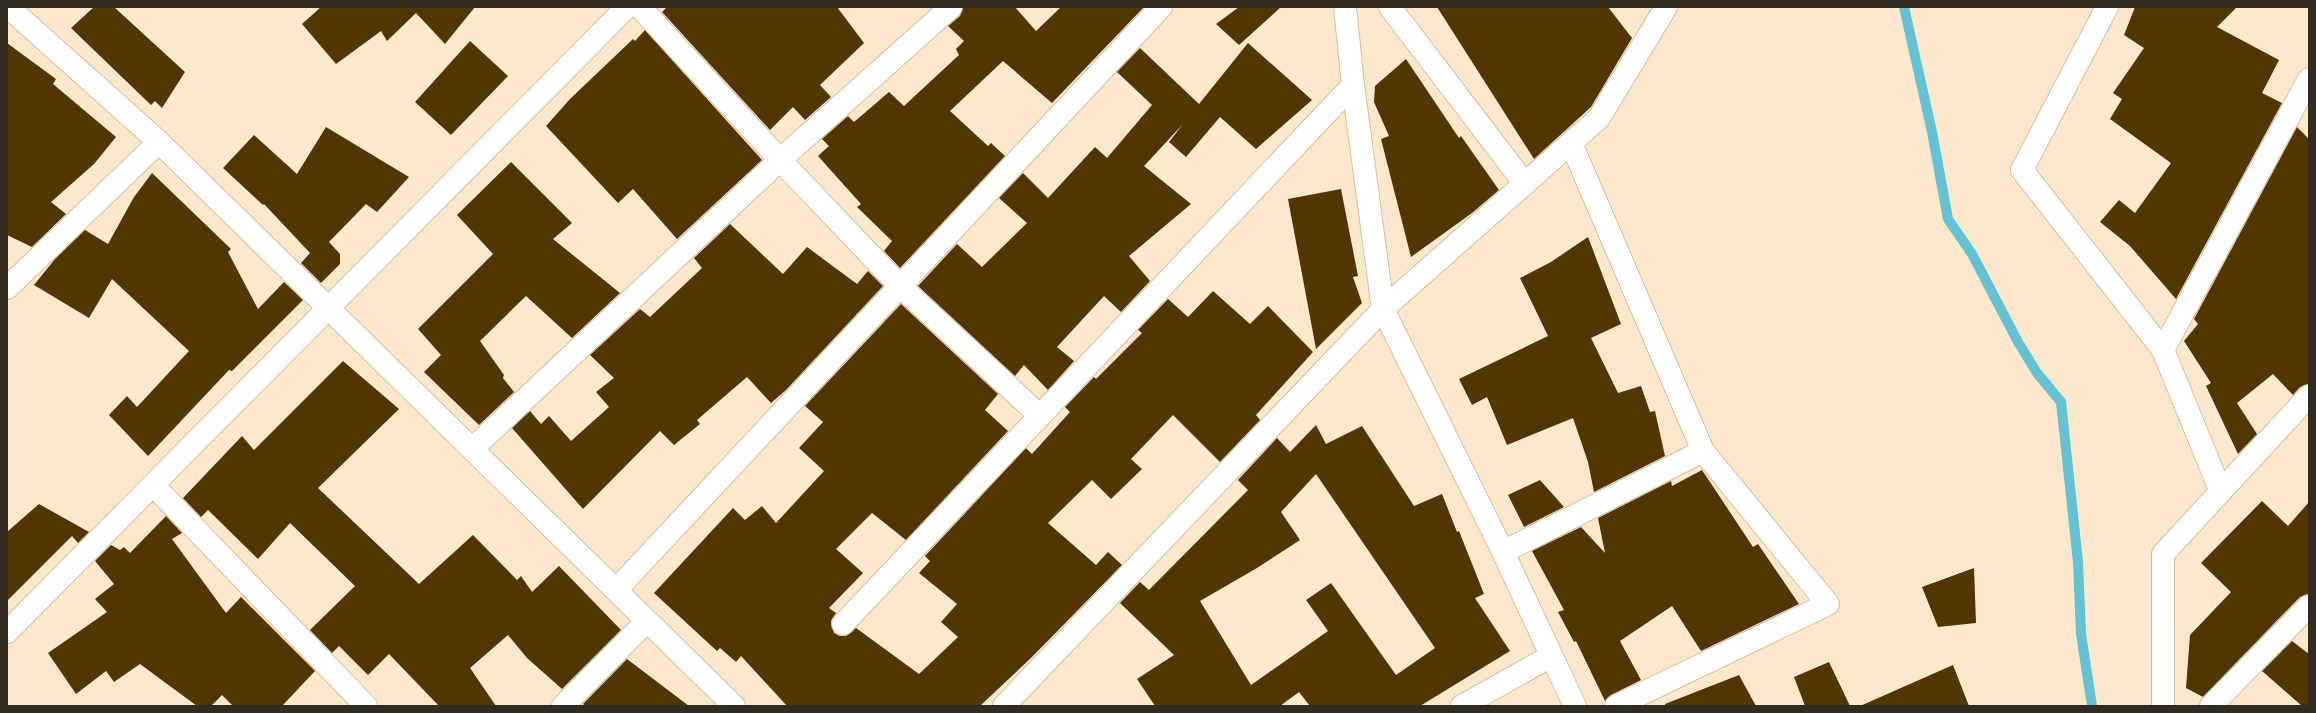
<svg xmlns="http://www.w3.org/2000/svg" width="2316" height="713" viewBox="0 0 2316 713" font-family="'IBM Plex Sans',sans-serif">
<style>
.lines{fill:none;stroke-linecap:round;stroke-linejoin:round}
.stream{stroke:#63c2d4;stroke-width:10}
.building{fill:#513600;fill-rule:evenodd}
.minor-casing{stroke:#d1bea2;stroke-width:24}
.minor{stroke:#fff;stroke-width:22}
</style>
<rect width="100%" height="100%" fill="#fce8cb"/>
<g class="lines">
<path class="stream" d="M 1904,7 L 1932,132 L 1948,219 L 1972,254 L 2018,342 L 2037,373 L 2061,402 L 2078,562 L 2081,634 L 2092,706"/>
</g>
<path class="building" d="M 94,7 L 114,7 L 185,72 L 162,108 L 155,101 L 151,105 L 71,28 Z
M 321,7 L 475,7 L 445,44 L 416,13 L 387,41 L 381,31 L 336,64 L 302,24 Z
M 667,7 L 837,7 L 864,43 L 820,85 L 831,97 L 805,120 L 793,107 L 770,130 L 662,12 Z
M 963,7 L 1015,7 L 1036,31 L 1061,7 L 1144,7 L 1052,103 L 1003,61 L 950,111 L 988,146 L 991,143 L 1005,156 L 900,268 L 884,251 L 892,241 L 857,207 L 861,204 L 818,156 L 829,146 L 822,139 L 848,116 L 854,122 L 889,92 L 904,106 L 959,55 L 956,49 L 964,41 L 948,26 L 960,16 Z
M 1239,7 L 1281,7 L 1239,45 L 1216,24 Z
M 1437,7 L 1608,7 L 1632,38 L 1591,107 L 1534,159 Z
M 2135,7 L 2237,7 L 2217,27 L 2279,60 L 2262,93 L 2282,103 L 2176,299 L 2130,246 L 2100,222 L 2119,200 L 2135,213 L 2171,163 L 2110,119 L 2122,99 L 2113,93 L 2144,48 L 2124,35 Z
M 645,30 L 762,160 L 677,239 L 633,189 L 618,203 L 546,126 L 570,99 L 633,39 L 635,41 Z
M 470,41 L 508,76 L 451,135 L 415,102 Z
M 7,43 L 56,79 L 53,84 L 116,137 L 94,164 L 51,202 L 66,214 L 32,247 L 7,235 Z
M 1248,43 L 1312,100 L 1256,149 L 1220,117 L 1186,157 L 1169,142 L 1183,124 L 1144,166 L 1191,204 L 1129,256 L 1150,281 L 1121,312 L 1104,296 L 1057,347 L 1074,361 L 1048,390 L 1024,365 L 1015,376 L 918,286 L 957,244 L 982,267 L 1027,223 L 999,198 L 1023,173 L 1048,198 L 1095,147 L 1107,158 L 1152,105 L 1117,72 L 1140,48 L 1199,104 Z
M 1406,59 L 1459,138 L 1461,136 L 1499,190 L 1472,213 L 1411,257 L 1381,139 L 1389,136 L 1374,102 L 1375,86 Z
M 326,127 L 409,177 L 377,212 L 366,204 L 329,242 L 340,254 L 340,264 L 321,283 L 301,263 L 310,253 L 264,204 L 263,205 L 223,168 L 254,135 L 297,174 Z
M 2297,127 L 2309,139 L 2309,384 L 2300,387 L 2293,395 L 2273,374 L 2237,403 L 2257,434 L 2238,454 L 2206,386 L 2211,383 L 2184,341 L 2198,324 L 2194,319 Z
M 511,162 L 572,223 L 553,239 L 620,293 L 572,338 L 526,296 L 480,341 L 504,375 L 503,378 L 514,392 L 479,425 L 424,372 L 441,355 L 418,329 L 493,254 L 457,215 Z
M 152,173 L 231,249 L 228,252 L 258,309 L 284,282 L 303,300 L 232,371 L 229,370 L 148,456 L 109,415 L 127,396 L 137,407 L 189,351 L 112,279 L 89,318 L 34,285 L 55,259 L 85,230 L 108,244 L 134,197 Z
M 1341,189 L 1358,276 L 1353,277 L 1362,303 L 1316,349 L 1288,199 Z
M 730,224 L 783,274 L 807,247 L 857,284 L 868,271 L 883,286 L 786,390 L 771,403 L 747,377 L 697,420 L 700,424 L 674,445 L 660,431 L 583,509 L 512,428 L 530,411 L 541,424 L 549,416 L 571,441 L 609,407 L 596,392 L 614,378 L 590,355 L 640,309 L 650,317 L 702,268 L 694,258 Z
M 1588,237 L 1621,324 L 1591,338 L 1618,393 L 1641,386 L 1650,412 L 1655,411 L 1665,456 L 1594,492 L 1588,462 L 1573,418 L 1507,445 L 1487,397 L 1472,405 L 1459,379 L 1548,336 L 1520,278 L 1551,262 Z
M 1213,291 L 1250,324 L 1268,306 L 1313,352 L 1256,415 L 1260,420 L 1220,462 L 1173,415 L 1131,459 L 1142,469 L 1111,499 L 1092,480 L 1048,523 L 1096,565 L 1108,552 L 1122,565 L 1031,658 L 980,706 L 787,706 L 741,656 L 736,662 L 720,648 L 717,651 L 654,593 L 733,508 L 745,520 L 762,506 L 776,523 L 824,471 L 799,448 L 823,422 L 805,406 L 901,304 L 998,394 L 985,410 L 1008,431 L 906,540 L 872,513 L 836,549 L 863,573 L 829,608 L 836,613 L 831,621 L 834,633 L 840,636 L 846,636 L 856,628 L 919,674 L 958,637 L 941,622 L 957,604 L 919,573 L 930,561 L 925,556 L 1026,448 L 1032,454 L 1070,412 L 1065,407 L 1094,377 L 1096,379 L 1142,333 L 1138,330 L 1168,299 L 1188,317 Z
M 343,361 L 399,409 L 318,488 L 419,584 L 473,535 L 517,580 L 521,576 L 532,592 L 559,566 L 621,630 L 562,689 L 527,658 L 508,635 L 470,668 L 496,706 L 439,706 L 389,654 L 368,675 L 339,646 L 332,653 L 310,630 L 355,586 L 290,523 L 258,559 L 208,510 L 201,517 L 183,498 L 242,436 L 254,450 Z
M 1316,425 L 1326,444 L 1362,426 L 1414,506 L 1442,494 L 1457,532 L 1459,531 L 1484,594 L 1475,598 L 1510,651 L 1420,706 L 1310,706 L 1299,692 L 1280,706 L 1155,706 L 1137,679 L 1174,655 L 1120,603 L 1140,582 L 1149,590 L 1248,490 L 1238,480 L 1277,438 L 1290,452 ZM 1316,474 L 1435,648 L 1396,675 L 1331,583 L 1306,600 L 1328,631 L 1251,685 L 1200,601 L 1257,568 L 1300,540 L 1281,512 Z
M 1702,470 L 1753,547 L 1758,544 L 1799,604 L 1701,651 L 1672,606 L 1620,641 L 1641,680 L 1611,695 L 1605,701 L 1576,641 L 1574,642 L 1558,612 L 1564,610 L 1532,551 L 1581,527 L 1605,553 L 1598,518 L 1671,481 L 1672,486 Z
M 1540,480 L 1564,507 L 1524,527 L 1508,495 Z
M 2262,501 L 2288,526 L 2309,502 L 2309,594 L 2300,597 L 2203,697 L 2186,688 L 2190,635 L 2231,592 L 2201,563 Z
M 39,504 L 89,532 L 78,543 L 72,536 L 7,601 L 7,532 Z
M 166,516 L 182,533 L 172,539 L 226,613 L 241,597 L 315,671 L 282,706 L 233,706 L 222,695 L 211,706 L 197,706 L 140,664 L 114,682 L 106,671 L 76,694 L 48,653 L 107,612 L 95,599 L 114,584 L 95,561 L 111,545 L 120,550 L 124,547 L 130,553 Z
M 1974,568 L 1976,623 L 1938,627 L 1922,587 Z
M 2292,641 L 2309,654 L 2309,706 L 2302,706 L 2262,671 Z
M 627,659 L 689,706 L 585,706 L 583,704 Z
M 1829,662 L 1850,706 L 1805,706 L 1794,677 Z
M 1953,665 L 1969,706 L 1860,706 Z
M 1739,675 L 1756,706 L 1665,706 L 1665,704 Z"/>
<g class="lines">
<g class="minor-casing">
<path id="minor" d="M 640,7 L 780,160 L 901,287 L 1040,416
M 1345,7 L 1353,85 L 1383,309 L 1503,552 L 1575,706
M 1390,7 L 1525,184
M 2107,7 L 2022,170 L 2163,350 L 2221,492
M 159,142 L 734,706
M 1571,143 L 1703,451 L 1828,604 L 1616,706
M 7,288 L 159,142 L 8,7
M 2163,350 L 2309,79
M 472,449 L 780,160 L 951,7
M 153,485 L 366,706
M 1503,552 L 1703,451
M 616,590 L 1161,7
M 843,624 L 1353,85
M 7,632 L 627,7
M 563,706 L 647,621
M 1004,706 L 1383,309 L 1599,118 L 1666,7
M 1462,706 L 1551,656
M 2163,706 L 2163,554 L 2309,396
M 2211,706 L 2309,606"/>
</g>
<use href="#minor" class="minor"/>
</g>
<rect width="2316" height="713" fill="none" stroke="#322b20" stroke-width="16"/>
</svg>
